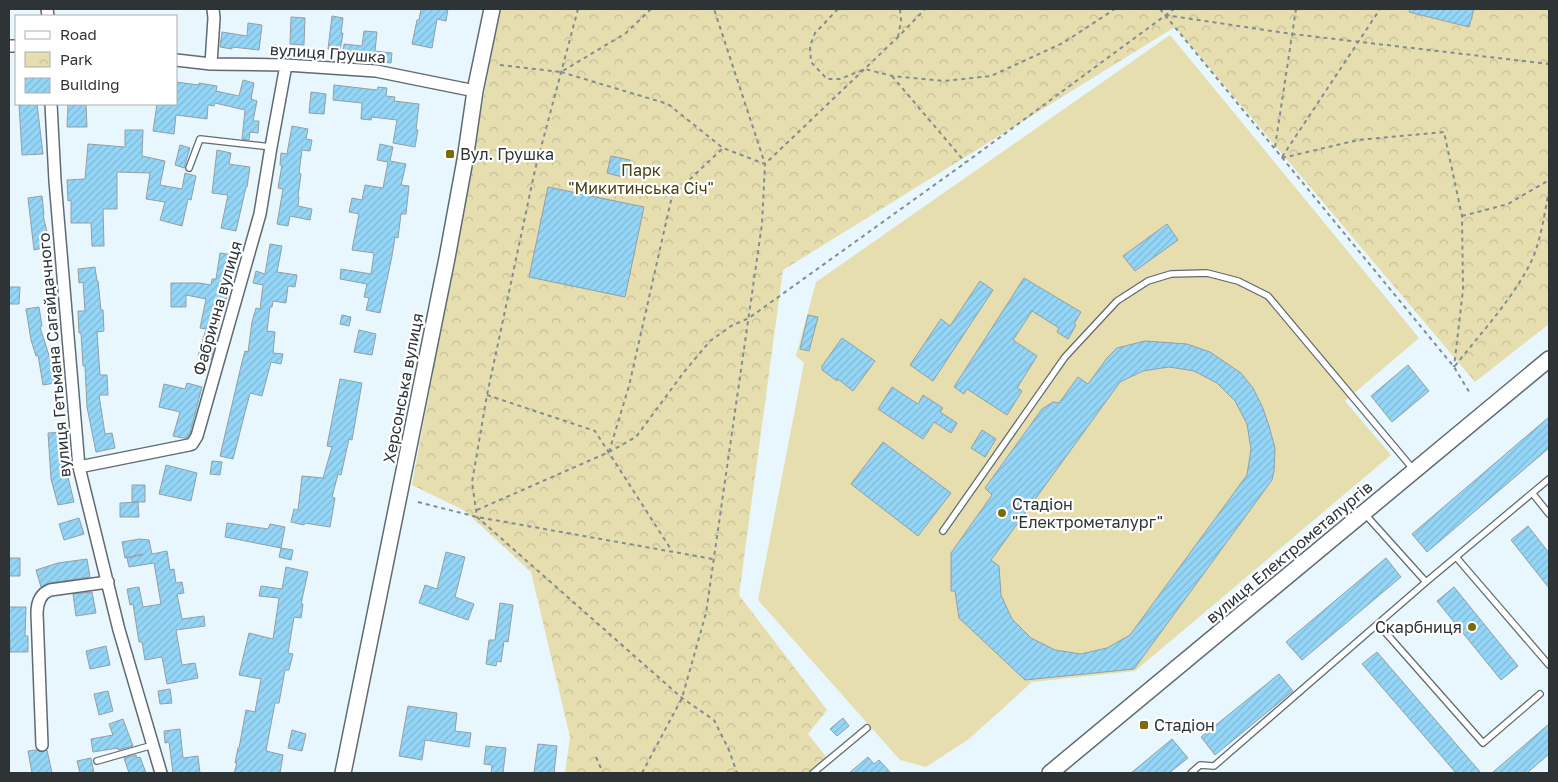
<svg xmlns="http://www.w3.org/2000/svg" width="1558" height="782" viewBox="0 0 1558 782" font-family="'Golos Text',sans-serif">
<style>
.green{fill:#e6deaf}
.park{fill:url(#park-crowns)}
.building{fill:url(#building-hatch);stroke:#929fa6;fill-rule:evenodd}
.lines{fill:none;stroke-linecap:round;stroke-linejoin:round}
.lane-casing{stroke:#5f6b71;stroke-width:8}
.street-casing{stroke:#5f6b71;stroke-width:14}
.secondary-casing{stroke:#5f6b71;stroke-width:18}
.path{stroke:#838c91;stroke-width:2;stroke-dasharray:4 4;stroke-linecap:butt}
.lane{stroke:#fff;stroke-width:5.5}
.street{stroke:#fff;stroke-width:11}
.secondary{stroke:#fff;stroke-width:15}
.poi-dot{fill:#7b6c06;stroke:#fff;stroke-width:2}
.labels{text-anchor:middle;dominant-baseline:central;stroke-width:4.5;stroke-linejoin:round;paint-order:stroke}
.street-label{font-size:16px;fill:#2e3336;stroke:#fff}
.poi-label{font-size:16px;fill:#2e3336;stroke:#fff;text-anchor:start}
.park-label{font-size:16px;fill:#48400f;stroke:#fff}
</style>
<defs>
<pattern id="park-crowns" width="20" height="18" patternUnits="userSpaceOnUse" patternTransform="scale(1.25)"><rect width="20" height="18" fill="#e6deaf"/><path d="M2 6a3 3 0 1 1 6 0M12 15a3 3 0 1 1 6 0" fill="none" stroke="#c6bf97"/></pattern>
<pattern id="building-hatch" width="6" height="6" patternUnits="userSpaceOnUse" patternTransform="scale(1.25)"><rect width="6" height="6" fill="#94d6f7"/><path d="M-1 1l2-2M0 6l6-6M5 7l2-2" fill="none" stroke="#80b8d4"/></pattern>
</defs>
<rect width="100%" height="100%" fill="#e8f6fd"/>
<path class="green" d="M 1170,35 L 1419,338 L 1345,401 L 1391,455 L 1135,671 L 1032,682 L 969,739 L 926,767 L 900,760 L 758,600 L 804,363 L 796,356 L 816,282 Z"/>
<path class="park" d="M 500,9 L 1549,9 L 1549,324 L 1475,382 L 1175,27 L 783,270 L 739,595 L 827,710 L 808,734 L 827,758 L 811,773 L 565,773 L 570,737 L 531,572 L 465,511 L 412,485 Z"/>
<path class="building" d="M 421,9 L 448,9 L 446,21 L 437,19 L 432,48 L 412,44 L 417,20 L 419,20 Z
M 1410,9 L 1474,9 L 1469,27 L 1409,12 Z
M 332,16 L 343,18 L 341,33 L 343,33 L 340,51 L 328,49 Z
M 291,17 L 305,18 L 304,45 L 290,44 Z
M 248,23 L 262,25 L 259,50 L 232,47 L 232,49 L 220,47 L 222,32 L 247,36 Z
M 364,31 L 377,32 L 375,51 L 392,53 L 391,63 L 354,58 L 354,55 L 343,54 L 344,44 L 362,46 Z
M 243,80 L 254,83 L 251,99 L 257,101 L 253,121 L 259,121 L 258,133 L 250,132 L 249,140 L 242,139 L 245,110 L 215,103 L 214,106 L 208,105 L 207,119 L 176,115 L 174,134 L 153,131 L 157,104 L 176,104 L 176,82 L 199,85 L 199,83 L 217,86 L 216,91 L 239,96 Z
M 334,85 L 377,90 L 378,87 L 387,88 L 386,96 L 395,97 L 394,101 L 419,104 L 416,130 L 418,130 L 415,147 L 393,143 L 397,120 L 372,117 L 371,120 L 361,119 L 362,103 L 333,100 Z
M 311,92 L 326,94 L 324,114 L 309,113 Z
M 19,104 L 37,104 L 43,154 L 22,155 Z
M 68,104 L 86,104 L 87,127 L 67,127 Z
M 292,126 L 308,129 L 306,139 L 312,140 L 310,151 L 302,150 L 299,173 L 301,174 L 298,196 L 299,197 L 298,206 L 312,209 L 310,220 L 290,216 L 288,226 L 277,224 L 283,189 L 278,188 L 282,165 L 280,165 L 281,153 L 287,154 Z
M 125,130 L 143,130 L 142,156 L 165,161 L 160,185 L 182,189 L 185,173 L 196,176 L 191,200 L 188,199 L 182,226 L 160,220 L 165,202 L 146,199 L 150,173 L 117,172 L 117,209 L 103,209 L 104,246 L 92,246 L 91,223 L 71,223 L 71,200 L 68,201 L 67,180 L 85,179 L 88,144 L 125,147 Z
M 380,144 L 393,147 L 390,161 L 406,164 L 401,185 L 409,186 L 406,214 L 401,214 L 398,238 L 395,237 L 392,256 L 380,313 L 366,310 L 369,298 L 364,297 L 367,284 L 340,279 L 341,269 L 371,274 L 374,253 L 352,250 L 359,214 L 349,212 L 352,198 L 362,200 L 365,185 L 383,188 L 388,162 L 377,160 Z
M 180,145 L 190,148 L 184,168 L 175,165 Z
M 217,150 L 231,153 L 229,164 L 250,167 L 247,187 L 246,187 L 236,231 L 221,228 L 228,195 L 212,193 Z
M 611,156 L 630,160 L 626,178 L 607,173 Z
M 548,187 L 644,207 L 625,297 L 529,277 Z
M 42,196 L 44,215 L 43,215 L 47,232 L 40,234 L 43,248 L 34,250 L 28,198 Z
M 1167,224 L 1178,240 L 1135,271 L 1123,256 Z
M 270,244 L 282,246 L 277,272 L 297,275 L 295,287 L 288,286 L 286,303 L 273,301 L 272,307 L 270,307 L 267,331 L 275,332 L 273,353 L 283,354 L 281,364 L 271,362 L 262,396 L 250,393 L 233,459 L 220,456 L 242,362 L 245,351 L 248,352 L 252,322 L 256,308 L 260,309 L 263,285 L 253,283 L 256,271 L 265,274 Z
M 220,253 L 234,255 L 226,302 L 223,302 L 212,349 L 214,349 L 211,360 L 198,356 L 206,329 L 200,328 L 206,299 L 186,295 L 186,307 L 171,307 L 171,283 L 199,283 L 211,285 L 212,279 L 216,279 Z
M 95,267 L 97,281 L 98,281 L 101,310 L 103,310 L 104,331 L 97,332 L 100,375 L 107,375 L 108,395 L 99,395 L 105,434 L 112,433 L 115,448 L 96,452 L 87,407 L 85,366 L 83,366 L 81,333 L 79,333 L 78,311 L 85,311 L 83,282 L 79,283 L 78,269 Z
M 1024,278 L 1081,312 L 1074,324 L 1076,325 L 1068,339 L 1057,332 L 1059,328 L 1032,311 L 1013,340 L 1037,356 L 1017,388 L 1022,391 L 1007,415 L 967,389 L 964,394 L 954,387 Z
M 980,281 L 993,290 L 933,381 L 910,365 L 941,319 L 950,326 Z
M 9,287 L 20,287 L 19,304 L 9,304 Z
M 39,307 L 42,326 L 40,327 L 52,365 L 58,364 L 61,382 L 43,385 L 38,355 L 36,356 L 31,340 L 26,309 Z
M 342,315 L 351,317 L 349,326 L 340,324 Z
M 808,315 L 818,317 L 809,351 L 800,349 Z
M 359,330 L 376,334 L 372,355 L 354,352 Z
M 842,338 L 875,361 L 853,391 L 838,379 L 837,381 L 822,370 L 822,366 Z
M 1145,341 L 1187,344 L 1210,352 L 1241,373 L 1253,388 L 1262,406 L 1269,426 L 1275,448 L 1274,471 L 1272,480 L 1134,669 L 1025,680 L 959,618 L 955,591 L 951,591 L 951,553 L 992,495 L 985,488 L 1042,409 L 1053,402 L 1059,403 L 1078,377 L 1088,384 L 1107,358 L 1117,348 ZM 1169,367 L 1194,371 L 1217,383 L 1235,401 L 1247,424 L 1251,449 L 1247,475 L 1130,635 L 1107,648 L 1081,654 L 1055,650 L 1031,638 L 1012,619 L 1001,595 L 999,566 L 991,560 L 1120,382 L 1143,371 Z
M 1408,365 L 1429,391 L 1392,422 L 1371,396 Z
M 340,379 L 362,383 L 352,440 L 349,439 L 341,475 L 338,474 L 332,497 L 335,498 L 330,527 L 305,523 L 304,525 L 291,522 L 294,509 L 298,510 L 302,476 L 323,478 L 332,447 L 327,446 Z
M 187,383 L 202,387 L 190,433 L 187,438 L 183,438 L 173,436 L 180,412 L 159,407 L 164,384 L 185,389 Z
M 892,387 L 918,404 L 923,395 L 943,408 L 940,412 L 957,423 L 951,433 L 934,422 L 923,439 L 878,409 Z
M 1549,417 L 1549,448 L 1427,552 L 1412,534 Z
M 982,430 L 996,439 L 985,457 L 971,448 Z
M 64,432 L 66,464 L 70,463 L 72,476 L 68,477 L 74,502 L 58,505 L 51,479 L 48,433 Z
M 883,442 L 951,493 L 918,536 L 851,484 Z
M 212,461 L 222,462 L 220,475 L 210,474 Z
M 166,465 L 197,473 L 191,501 L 159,494 Z
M 132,485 L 145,485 L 145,502 L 132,502 Z
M 138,502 L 139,517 L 120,517 L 120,503 Z
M 79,518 L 84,534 L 64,540 L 59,524 Z
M 227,523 L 268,529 L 270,524 L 285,527 L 281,548 L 225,537 Z
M 1528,526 L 1549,553 L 1549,588 L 1511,540 Z
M 140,539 L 149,540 L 152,554 L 167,551 L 170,570 L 174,569 L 176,583 L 182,582 L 184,593 L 177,594 L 182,619 L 204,616 L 205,626 L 176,630 L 182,665 L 195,663 L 198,678 L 167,684 L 162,657 L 145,660 L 142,642 L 139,642 L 133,604 L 130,605 L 127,589 L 139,587 L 143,607 L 161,604 L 154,563 L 129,567 L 127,558 L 143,555 L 142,554 L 125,558 L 122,542 Z
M 281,548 L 293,550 L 291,560 L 279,557 Z
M 446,552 L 465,557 L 455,597 L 474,604 L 468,620 L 419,603 L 425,585 L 437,589 Z
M 9,558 L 20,558 L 20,576 L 9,576 Z
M 1386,558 L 1401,577 L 1302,660 L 1286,642 Z
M 87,559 L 90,577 L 49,583 L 41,587 L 36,570 L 58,563 Z
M 286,567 L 308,572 L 301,604 L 303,604 L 301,618 L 294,617 L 288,653 L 293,654 L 289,670 L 285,670 L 279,703 L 275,703 L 266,751 L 283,755 L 280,773 L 234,773 L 237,763 L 235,763 L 238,748 L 239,748 L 246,710 L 255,712 L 261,679 L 239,675 L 241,666 L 249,633 L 273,639 L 279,598 L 259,596 L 261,586 L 282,589 Z
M 1454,587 L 1518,666 L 1501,680 L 1437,601 Z
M 92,592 L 96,613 L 76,616 L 73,594 Z
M 500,603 L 513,605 L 508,642 L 504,641 L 501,662 L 497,661 L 496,666 L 486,664 L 489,640 L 495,640 Z
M 9,607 L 26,607 L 25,636 L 28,636 L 28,652 L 10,652 Z
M 106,646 L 110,665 L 90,669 L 86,651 Z
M 1377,652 L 1481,773 L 1456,773 L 1362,664 Z
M 1279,674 L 1293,691 L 1215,755 L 1201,737 Z
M 170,689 L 172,703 L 160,704 L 158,691 Z
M 108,691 L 113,711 L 99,715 L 94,694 Z
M 408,706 L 457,713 L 455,731 L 471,733 L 469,747 L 425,740 L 422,760 L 399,756 Z
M 843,718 L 849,726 L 837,736 L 830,729 Z
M 123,719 L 133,746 L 118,750 L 118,748 L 93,752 L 91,739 L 113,735 L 109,724 Z
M 1549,724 L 1549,754 L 1527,773 L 1492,773 Z
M 180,729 L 183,758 L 198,756 L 200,773 L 173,773 L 169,742 L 165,743 L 164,731 Z
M 292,730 L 306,734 L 302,751 L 288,748 Z
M 1172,739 L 1188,758 L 1169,773 L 1131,773 Z
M 538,744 L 557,746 L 554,773 L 534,773 Z
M 486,746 L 506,748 L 503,773 L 491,773 L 492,765 L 484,764 Z
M 36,750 L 42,752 L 47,750 L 52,773 L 32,773 L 28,751 Z
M 136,755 L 137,758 L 140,757 L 146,773 L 129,773 L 124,758 Z
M 868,757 L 874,764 L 879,760 L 891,773 L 849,773 Z
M 91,758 L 94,773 L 80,773 L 77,761 Z"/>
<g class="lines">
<g class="lane-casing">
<path id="lane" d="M 189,168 L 200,139 L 271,147
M 1533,494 L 1549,514
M 1364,513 L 1426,582
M 943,531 L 1065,357 L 1117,301 L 1148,281 L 1171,274 L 1207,273 L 1238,281 L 1268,296 L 1413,469
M 1456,557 L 1549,665
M 1378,624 L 1483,743 L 1540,694
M 97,761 L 153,745
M 813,773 L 867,728
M 1191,773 L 1200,765 L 1214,766 L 1426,582 L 1549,479"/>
</g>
<g class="street-casing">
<path id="street" d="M 47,9 L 48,16
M 9,46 L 16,46
M 176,60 L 211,64 L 286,65 L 376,71 L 475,91
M 211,64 L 214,18 L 213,9
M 51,104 L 55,181 L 79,467 L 119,630 L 161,773
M 79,467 L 189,445 L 192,444 L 197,436 L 260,214 L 271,147 L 286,65
M 42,745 L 37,613 C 37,603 40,594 50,590 L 108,582"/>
</g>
<g class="secondary-casing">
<path id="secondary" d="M 343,773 L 447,258 L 465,160 L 475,91 L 492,9
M 1050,773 L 1549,359"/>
</g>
<path class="path" d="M 578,9 L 535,170 L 487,395 L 472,482 L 477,517 L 682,698 L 714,720 L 729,750 L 737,773
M 838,9 L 815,33 L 810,46 L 811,62 L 827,79 L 840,79 L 865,69 L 892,76 L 944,81 L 991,76 L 1063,43 L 1115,9
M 1160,9 L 1454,367 L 1471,395
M 1165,15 L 1292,34 L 1549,64
M 898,37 L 901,21 L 900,9
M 500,65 L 561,72 L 626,33 L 651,9
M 561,72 L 668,104 L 723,148 L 765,164 L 898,37 L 925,9
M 892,76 L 965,162
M 1275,147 L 1296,9
M 1282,157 L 1380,9
M 1282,158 L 1358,140 L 1444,132 L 1462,216 L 1463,290 L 1454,367
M 1462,216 L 1508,204 L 1549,180
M 1455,366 C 1480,334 1511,301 1530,264 C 1541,242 1544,215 1549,191
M 487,395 L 595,431 L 672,551
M 609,452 L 629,386 L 672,196 L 722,149
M 418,502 L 477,517 L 713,559
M 477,510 L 609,452 L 636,437 L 684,372 L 710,341 L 731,326 L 749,318 L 965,163 L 1174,9
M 596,757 L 603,773
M 642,773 L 682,698 L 706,613 L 762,224 L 765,164 L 714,9"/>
<use href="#lane" class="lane"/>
<use href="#street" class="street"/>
<use href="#secondary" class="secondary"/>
</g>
<g class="poi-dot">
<rect x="445" y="149" width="10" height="10" rx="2.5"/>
<circle cx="1002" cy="513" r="5"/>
<circle cx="1472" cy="627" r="5"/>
<rect x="1139" y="720" width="10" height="10" rx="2.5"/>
</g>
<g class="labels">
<g class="street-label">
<text transform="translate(328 53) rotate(4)">вулиця Грушка</text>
<text transform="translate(217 308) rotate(-74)">Фабрична вулиця</text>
<text transform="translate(54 355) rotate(-95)">вулиця Гетьмана Сагайдачного</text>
<text transform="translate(403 388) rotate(-79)">Херсонська вулиця</text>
<text transform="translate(1289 552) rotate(-40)">вулиця Електрометалургів</text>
</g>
<g class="poi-label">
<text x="460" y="154">Вул. Грушка</text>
<text x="1012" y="504">Стадіон<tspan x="1012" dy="18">"Електрометалург"</tspan></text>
<text x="1462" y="627" text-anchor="end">Скарбниця</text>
<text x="1154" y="725">Стадіон</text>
</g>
<g class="park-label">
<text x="641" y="170">Парк<tspan x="641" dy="18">"Микитинська Січ"</tspan></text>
</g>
</g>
<rect width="1558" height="782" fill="none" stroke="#2e3336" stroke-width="20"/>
<rect x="15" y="15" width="162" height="90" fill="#ffffff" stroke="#abadaf"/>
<rect x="25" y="31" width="25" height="8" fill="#ffffff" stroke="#abadaf"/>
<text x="60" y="40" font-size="15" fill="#2e3336">Road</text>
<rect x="25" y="52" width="25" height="15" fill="url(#park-crowns)" stroke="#abadaf"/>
<text x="60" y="65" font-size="15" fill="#2e3336">Park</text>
<rect x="25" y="78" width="25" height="15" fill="url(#building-hatch)" stroke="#abadaf"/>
<text x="60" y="90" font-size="15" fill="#2e3336">Building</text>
</svg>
